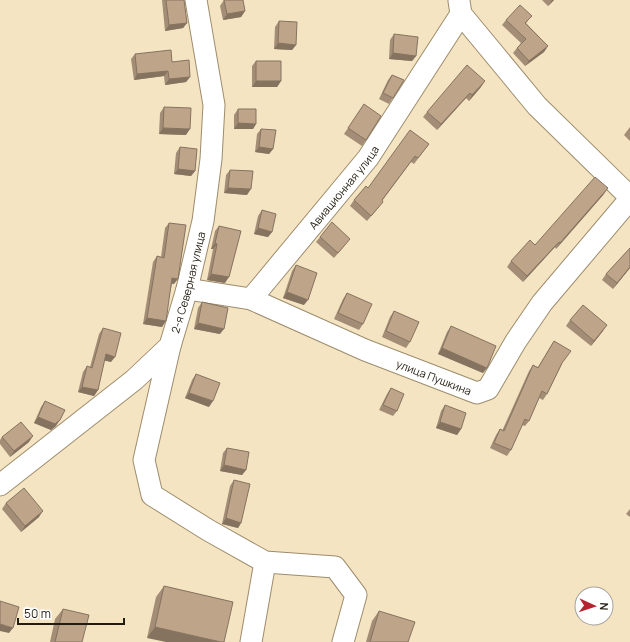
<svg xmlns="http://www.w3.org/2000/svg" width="630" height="642" viewBox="0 0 630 642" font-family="Manrope,sans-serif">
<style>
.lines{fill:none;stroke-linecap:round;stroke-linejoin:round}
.minor-casing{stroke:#9d8d6d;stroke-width:23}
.minor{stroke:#fff;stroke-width:21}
.wall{fill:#a38d76}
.shaded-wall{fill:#857360}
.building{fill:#bea489;stroke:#857360}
.labels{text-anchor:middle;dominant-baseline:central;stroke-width:3;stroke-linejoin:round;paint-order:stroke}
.street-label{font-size:11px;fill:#221c10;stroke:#fff}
</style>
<rect width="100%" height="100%" fill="#f4e4c2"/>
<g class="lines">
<g class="minor-casing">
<g id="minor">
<path d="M 459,1 L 461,14 L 537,106 L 630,197"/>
<path id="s1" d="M 187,289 L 251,299 L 368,158 L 461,14"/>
<path id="s2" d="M 251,299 L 365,350 L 477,393 L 488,389 L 516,341 L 542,303 L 630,199"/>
<path d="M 170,346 L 144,460 L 152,495 L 208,530 L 265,562 L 335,567 L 356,595 L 343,642"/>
<path id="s3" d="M 0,485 L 134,380 L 170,346 L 187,289 L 203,221 L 211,159 L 214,105 L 196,0"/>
<path d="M 251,642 L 265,562"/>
</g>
</g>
<use href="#minor" class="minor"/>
</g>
<path class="wall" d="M 162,0 L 182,0 L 187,23 L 183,28 L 165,31 Z
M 224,0 L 245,11 L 241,17 L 223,20 L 220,6 Z
M 542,0 L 554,0 L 548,6 Z
M 506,20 L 528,21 L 526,23 L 548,46 L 544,52 L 525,66 L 513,53 L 521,43 L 502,25 Z
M 279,21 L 296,45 L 292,50 L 274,49 L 275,27 Z
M 394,34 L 416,56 L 412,61 L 389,59 L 390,40 Z
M 135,54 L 172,62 L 190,77 L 186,82 L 165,85 L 164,76 L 134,80 L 131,59 Z
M 256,61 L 281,81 L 277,87 L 252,87 L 252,66 Z
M 392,75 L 404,80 L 389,104 L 379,99 L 388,80 Z
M 481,87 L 469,101 L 466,98 L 437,130 L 423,117 L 427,112 Z
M 364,104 L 366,140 L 362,146 L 344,134 Z
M 164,107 L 186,135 L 159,134 L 160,113 Z
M 238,109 L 256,124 L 253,129 L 234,129 L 234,115 Z
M 630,127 L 630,141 L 624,135 Z
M 261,129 L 273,149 L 269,154 L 255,152 L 257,134 Z
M 429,144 L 414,164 L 411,162 L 382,201 L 379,207 L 367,221 L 350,206 L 354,200 L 368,188 Z
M 180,147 L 195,171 L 191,176 L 174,174 L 176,153 Z
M 230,170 L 247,195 L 224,193 L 226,175 Z
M 604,194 L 556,249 L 555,247 L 523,282 L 507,267 L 511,261 L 535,245 Z
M 262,210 L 272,232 L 268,237 L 254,234 L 258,216 Z
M 169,223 L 174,284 L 172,284 L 162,327 L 143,324 L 153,262 L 157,256 L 161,257 L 165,228 Z
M 219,226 L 225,283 L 207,280 L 213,249 L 211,249 L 215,231 Z
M 320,237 L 346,244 L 334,258 L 316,242 Z
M 630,248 L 630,268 L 613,289 L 602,280 L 606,274 Z
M 296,265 L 304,305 L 283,298 L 292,271 Z
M 347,293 L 363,324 L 359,330 L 334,319 L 343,299 Z
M 202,302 L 220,334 L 194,329 L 198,308 Z
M 394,311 L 410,342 L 406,348 L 382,337 L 390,317 Z
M 570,320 L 603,331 L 591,346 L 566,326 Z
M 451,326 L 483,373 L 438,354 L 447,332 Z
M 103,328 L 111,362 L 104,360 L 98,390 L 94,396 L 78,392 L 83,372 L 87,366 L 90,367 L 99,334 Z
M 554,341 L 562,364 L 547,394 L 543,400 L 539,398 L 529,421 L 525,426 L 522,425 L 511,450 L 507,456 L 490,448 L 496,435 L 500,429 L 502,431 L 529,371 L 533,365 L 538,367 Z
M 196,374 L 209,407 L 185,398 L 192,380 Z
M 391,388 L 397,411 L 393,416 L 379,410 L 387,394 Z
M 45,401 L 56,426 L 51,430 L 34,423 L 41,407 Z
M 445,405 L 461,429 L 457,435 L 436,428 L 441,411 Z
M 2,437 L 29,442 L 10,457 L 0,444 L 0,440 Z
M 227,448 L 246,470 L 242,475 L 220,471 L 223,453 Z
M 234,480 L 241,523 L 238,528 L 222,524 L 230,486 Z
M 6,503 L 39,517 L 21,532 L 2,509 Z
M 630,509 L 630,517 L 626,514 Z
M 164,586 L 233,602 L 147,638 L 156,597 Z
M 63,609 L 82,642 L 50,642 L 55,619 Z
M 379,611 L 408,642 L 366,642 L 372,621 Z"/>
<path class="shaded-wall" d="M 552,0 L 554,0 L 548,6 Z
M 245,11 L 241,17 L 223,20 L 227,14 Z
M 187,23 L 183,28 L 165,31 L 169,25 Z
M 278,43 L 296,45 L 292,50 L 274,49 Z
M 548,46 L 544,52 L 525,66 L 529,61 Z
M 393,53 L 416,56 L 412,61 L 389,59 Z
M 168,71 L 164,76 L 134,80 L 137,74 Z
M 190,77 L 186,82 L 165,85 L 169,79 Z
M 256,81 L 281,81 L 277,87 L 252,87 Z
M 485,81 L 481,87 L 469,101 L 472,95 Z
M 470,93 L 466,98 L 437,130 L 441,124 Z
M 238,123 L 256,124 L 253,129 L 234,129 Z
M 163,128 L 190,129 L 186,135 L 159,134 Z
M 259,147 L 273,149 L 269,154 L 255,152 Z
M 178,169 L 195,171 L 191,176 L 174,174 Z
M 228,188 L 251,189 L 247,195 L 224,193 Z
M 608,188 L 604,194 L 556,249 L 560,243 Z
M 258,228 L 272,232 L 268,237 L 254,234 Z
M 559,242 L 555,247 L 523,282 L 527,276 Z
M 215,243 L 217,244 L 213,249 L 211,249 Z
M 630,267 L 630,268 L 613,289 L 617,283 Z
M 211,274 L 229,277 L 225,283 L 207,280 Z
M 172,278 L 178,279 L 174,284 L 169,283 Z
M 287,292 L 308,300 L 304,305 L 283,298 Z
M 147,318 L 166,321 L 162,327 L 143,324 Z
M 198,323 L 224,329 L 220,334 L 194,329 Z
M 607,325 L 603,331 L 591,346 L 594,341 Z
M 442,348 L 487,368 L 483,373 L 438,354 Z
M 106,354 L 115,357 L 111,362 L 102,360 Z
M 82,387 L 98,390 L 94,396 L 78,392 Z
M 189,393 L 213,401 L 209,407 L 185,398 Z
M 38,417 L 60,420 L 56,426 L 51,430 L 34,423 Z
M 440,422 L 461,429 L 457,435 L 436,428 Z
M 33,436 L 29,442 L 10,457 L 14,451 Z
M 224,465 L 246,470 L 242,475 L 220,471 Z
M 43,511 L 39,517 L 21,532 L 25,526 Z
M 226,518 L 241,523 L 238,528 L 222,524 Z
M 0,624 L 13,628 L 9,633 L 0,631 Z
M 155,627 L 221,642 L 166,642 L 147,638 Z"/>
<path class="building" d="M 166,0 L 184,0 L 187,23 L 169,25 Z
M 224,0 L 243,0 L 245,11 L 227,14 Z
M 520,5 L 532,16 L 525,23 L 548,46 L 529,61 L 517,48 L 526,39 L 506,20 Z
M 279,21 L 297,22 L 296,45 L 278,43 Z
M 394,34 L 418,37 L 416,56 L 393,53 Z
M 171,50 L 172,62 L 189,60 L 190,77 L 169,79 L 168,71 L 137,74 L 135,54 Z
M 256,61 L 281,61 L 281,81 L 256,81 Z
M 467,65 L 485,81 L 472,95 L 470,93 L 441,124 L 427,112 Z
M 392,75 L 404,80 L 393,98 L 383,93 Z
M 364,104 L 381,116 L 366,140 L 348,128 Z
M 164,107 L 191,108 L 190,129 L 163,128 Z
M 238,109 L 256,109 L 256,124 L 238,123 Z
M 261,129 L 276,130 L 273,149 L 259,147 Z
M 410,130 L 429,144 L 418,158 L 415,156 L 382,200 L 383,202 L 371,216 L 354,200 L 366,186 L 368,188 Z
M 180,147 L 197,149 L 195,171 L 178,169 Z
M 230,170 L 253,171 L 251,189 L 228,188 Z
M 595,177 L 608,188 L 560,243 L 559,242 L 527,276 L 511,261 L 530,240 L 535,245 Z
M 262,210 L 276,214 L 272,232 L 258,228 Z
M 332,222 L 350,239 L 338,253 L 320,237 Z
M 169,223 L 186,225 L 178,279 L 172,278 L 166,321 L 147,318 L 157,256 L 164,258 Z
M 219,226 L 241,231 L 229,277 L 211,274 L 217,244 L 215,243 Z
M 630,248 L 630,267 L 617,283 L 606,274 Z
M 296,265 L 317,273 L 308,300 L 287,292 Z
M 347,293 L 372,304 L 363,324 L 338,313 Z
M 202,302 L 228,308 L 224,329 L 198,323 Z
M 583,305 L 607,325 L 594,341 L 570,320 Z
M 394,311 L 419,322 L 410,342 L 386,331 Z
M 451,326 L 496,346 L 487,368 L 442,348 Z
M 103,328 L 121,333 L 115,357 L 106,354 L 98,390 L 82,387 L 87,366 L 92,368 Z
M 554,341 L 571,351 L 562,363 L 547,394 L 542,391 L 529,421 L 525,419 L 511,450 L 494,443 L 500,429 L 504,431 L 533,365 L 538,368 Z
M 196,374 L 220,383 L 213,401 L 189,393 Z
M 391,388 L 404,394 L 397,411 L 383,405 Z
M 45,401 L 65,410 L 60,420 L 55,424 L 38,417 Z
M 445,405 L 466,413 L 461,429 L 440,422 Z
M 21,422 L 33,436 L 14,451 L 2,437 Z
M 227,448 L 249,452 L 246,470 L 224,465 Z
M 234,480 L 250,484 L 241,523 L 226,518 Z
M 24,488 L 43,511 L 25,526 L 6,503 Z
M 164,586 L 233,602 L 224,642 L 221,642 L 155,627 Z
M 0,601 L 19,607 L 13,628 L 0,624 Z
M 63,609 L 89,615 L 82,642 L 55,642 Z
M 379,611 L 415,622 L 408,642 L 370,642 Z"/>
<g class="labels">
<g class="street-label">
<text stroke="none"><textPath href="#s1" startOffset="210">Авиационная улица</textPath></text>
<text stroke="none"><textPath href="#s3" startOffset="286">2-я Северная улица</textPath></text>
<text stroke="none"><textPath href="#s2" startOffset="199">улица Пушкина</textPath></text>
</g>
</g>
<g transform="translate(594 606) rotate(93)"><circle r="19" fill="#ffffff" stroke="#a7a49f"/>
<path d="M0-3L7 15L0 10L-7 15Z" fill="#b52430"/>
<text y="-6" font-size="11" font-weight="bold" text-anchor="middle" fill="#221c10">N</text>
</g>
<path d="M18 618v6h106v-6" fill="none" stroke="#221c10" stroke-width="2"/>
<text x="24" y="618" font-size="12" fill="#221c10" stroke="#ffffff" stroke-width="3" paint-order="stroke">50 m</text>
</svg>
